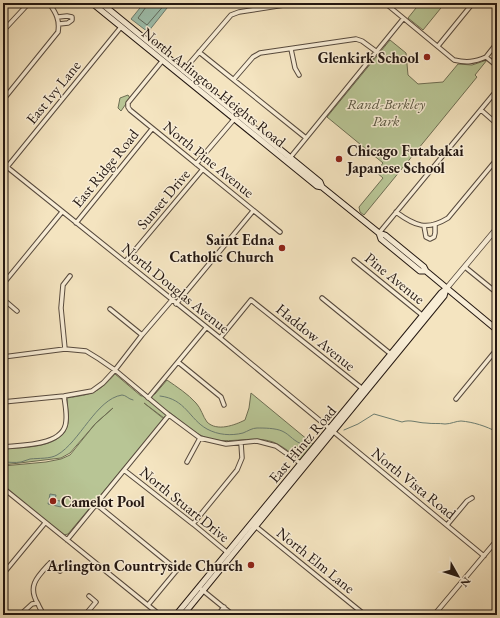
<svg xmlns="http://www.w3.org/2000/svg" width="500" height="618" viewBox="0 0 500 618" font-family="'EB Garamond',serif">
<style>
.green{fill:#b8c595;stroke:#6e6e53}
.water{fill:#9dbfad;stroke:#6c7c6f}
.lines{fill:none;stroke-linecap:round;stroke-linejoin:round}
.shore{stroke:#606b5f;stroke-width:1}
.stream{stroke:#6c7c6f;stroke-width:1}
.minor-casing{stroke:#574a3d;stroke-width:5.5}
.tertiary-casing{stroke:#574a3d;stroke-width:6}
.secondary-casing{stroke:#231711;stroke-width:7}
.minor{stroke:#f8edd6;stroke-width:3.5}
.tertiary{stroke:#f8edd6;stroke-width:4.5}
.secondary{stroke:#f8edd6;stroke-width:5}
.poi-dot{fill:#8f2418;stroke:#f8edd6;stroke-width:1.5}
.labels{text-anchor:middle;dominant-baseline:central;stroke-width:3;stroke-linejoin:round;paint-order:stroke}
.poi-label{font-size:15px;font-weight:bold;fill:#231711;stroke:#f8edd6;text-anchor:end}
.street-label{font-size:15px;fill:#231711;stroke:#f8edd6}
.park-label{font-size:15px;font-style:italic;fill:#57543f;stroke:#f8edd6}
</style>
<rect width="100%" height="100%" fill="#f4e4c0"/>
<filter id="stains"><feTurbulence type="fractalNoise" baseFrequency=".005" numOctaves="4"/><feColorMatrix values="0 0 0 0 .2 0 0 0 0 .09 0 0 0 0 .02 0 0 0 .5 -.17"/></filter>
<radialGradient id="worn" r=".72"><stop offset=".6" stop-color="#630" stop-opacity="0"/><stop offset="1" stop-color="#630" stop-opacity=".3"/></radialGradient>
<path class="green" d="M 420,3 L 445,3 L 423,30 L 408,18 Z
M 390,40 L 406,53 L 408,75 L 418,84 L 443,82 L 458,64 L 472,65 L 487,60 L 475,75 L 477,77 L 364,215 L 360,212 L 359,207 L 383,178 L 376,172 L 383,163 L 327,117 Z
M 128,95 L 130,98 L 121,111 L 118,108 L 120,98 Z
M 115,374 L 141,396 L 155,394 L 167,380 C 177,387 188,394 196,403 C 201,408 203,417 207,422 C 217,432 235,425 245,420 L 249,408 L 251,393 L 314,445 L 301,461 C 292,454 283,446 273,442 C 250,434 225,447 202,436 C 190,430 180,420 169,412 L 164,418 L 144,403 L 164,419 L 68,534 L 64,535 L 3,486 L 3,466 L 46,462 L 61,459 L 70,455 L 95,424 L 113,408 L 96,423 L 70,453 L 61,458 L 3,465 L 3,449 C 24,447 63,449 68,423 C 69,416 67,406 67,398 C 92,394 97,394 115,374 Z"/>
<path class="water" d="M 144,3 L 171,3 L 148,32 L 131,19 Z
M 50,494 L 56,495 L 55,500 L 60,501 L 62,504 L 61,507 L 48,504 Z"/>
<g class="lines">
<path class="shore" d="M 147,3 L 146,7 L 138,18 L 147,25 L 166,3"/>
<path class="stream" d="M 160,396 C 186,399 189,419 207,429 C 218,435 231,436 243,433 C 248,431 252,428 257,428 C 264,428 275,428 282,431 C 291,435 293,442 305,445
M 344,430 L 358,424 L 374,414 L 402,422 C 410,419 418,423 426,423 C 433,424 439,423 445,424 C 451,424 456,421 461,421 C 473,422 486,426 497,432
M 3,462 C 9,462 15,463 21,462 C 24,461 27,460 30,459 C 39,458 50,459 57,455 C 80,442 96,399 122,395 C 126,395 128,399 133,400"/>
<g class="minor-casing">
<path id="minor" d="M 385,3 L 454,60 C 467,63 474,62 486,57 L 497,66
M 58,17 L 67,16 L 72,17 L 72,20 L 68,23 L 59,24
M 3,31 L 29,3
M 438,46 L 473,3
M 291,49 L 295,68 L 299,75
M 199,52 L 306,138
M 486,57 L 497,43
M 163,60 L 128,103 L 128,107 L 130,110 L 280,232
M 183,71 L 231,15 L 239,12 L 297,3
M 234,79 L 253,57 L 260,53 L 356,39 L 362,41 L 377,52
M 3,100 L 58,32 C 60,20 56,13 49,3
M 481,110 L 497,124
M 289,159 L 403,19
M 196,164 L 236,117
M 7,167 L 220,338 L 484,556
M 3,172 L 121,27
M 396,212 C 415,226 427,231 448,218 L 497,159
M 76,223 L 152,129
M 424,226 L 426,237 L 430,239 L 434,237 L 435,233 L 435,224
M 379,233 L 497,90
M 354,260 L 422,315
M 125,262 L 203,169
M 465,267 L 497,293
M 3,284 L 62,212
M 322,298 L 392,355
M 3,299 L 17,311
M 176,304 L 253,211
M 110,309 L 142,335
M 220,338 L 251,300 L 364,390
M 65,349 L 61,308 L 63,285 L 70,276
M 3,357 L 65,349 L 86,351 L 99,359 L 115,370 L 169,415 L 200,438 L 226,444 L 257,441 L 276,446 L 303,465
M 178,362 L 221,397 L 224,405
M 148,398 L 206,328
M 456,399 L 497,349
M 3,402 L 64,396 L 92,391 L 103,383 L 115,370 L 142,335 L 172,300
M 3,447 C 21,445 65,446 66,421 C 67,413 65,404 64,396
M 187,462 L 200,438
M 124,470 L 193,524 L 228,553
M 3,488 L 160,615
M 96,504 L 177,570 L 148,605
M 193,524 L 237,470 L 242,458 L 241,443
M 254,525 L 365,615
M 447,525 L 467,501 L 472,498
M 67,540 L 169,415
M 3,574 L 45,523
M 201,589 L 233,615
M 20,615 L 32,604 L 37,603
M 45,615 C 41,612 40,608 38,604 C 27,586 37,577 50,563 L 60,571
M 85,615 L 96,602 L 89,596
M 218,615 L 224,607
M 434,615 L 497,540
M 492,615 L 497,609"/>
</g>
<g class="tertiary-casing">
<path id="tertiary" d="M 446,289 L 497,228"/>
</g>
<g class="secondary-casing">
<path id="secondary" d="M 92,3 L 317,186 L 322,187 L 379,233 L 385,235 L 424,267 L 426,271 L 497,330
M 101,3 L 320,182 L 322,187
M 379,233 L 381,239 L 420,271 L 426,271
M 176,615 L 441,293 L 446,289
M 183,615 L 444,296 L 446,289"/>
</g>
<use href="#minor" class="minor"/>
<use href="#tertiary" class="tertiary"/>
<use href="#secondary" class="secondary"/>
</g>
<g class="poi-dot">
<circle cx="427" cy="57" r="4"/>
<circle cx="339" cy="159" r="4"/>
<circle cx="282" cy="248" r="4"/>
<circle cx="53" cy="501" r="4"/>
<circle cx="251" cy="565" r="4"/>
</g>
<g class="labels">
<g class="poi-label">
<text x="419" y="57">Glenkirk School</text>
<text x="347" y="150" text-anchor="start">Chicago Futabakai<tspan x="347" dy="17">Japanese School</tspan></text>
<text x="274" y="239">Saint Edna<tspan x="274" dy="17">Catholic Church</tspan></text>
<text x="61" y="501" text-anchor="start">Camelot Pool</text>
<text x="243" y="565">Arlington Countryside Church</text>
</g>
<g class="street-label">
<text transform="translate(214 87) rotate(39)">North Arlington Heights Road</text>
<text transform="translate(53 92) rotate(-51)">East Ivy Lane</text>
<text transform="translate(209 159) rotate(39)">North Pine Avenue</text>
<text transform="translate(105 168) rotate(-51)">East Ridge Road</text>
<text transform="translate(163 199) rotate(-50)">Sunset Drive</text>
<text transform="translate(395 278) rotate(39)">Pine Avenue</text>
<text transform="translate(176 288) rotate(39)">North Douglas Avenue</text>
<text transform="translate(316 337) rotate(39)">Haddow Avenue</text>
<text transform="translate(302 444) rotate(-50)">East Hintz Road</text>
<text transform="translate(414 483) rotate(39)">North Vista Road</text>
<text transform="translate(185 504) rotate(39)">North Stuart Drive</text>
<text transform="translate(316 560) rotate(39)">North Elm Lane</text>
</g>
<g class="park-label">
<text x="386" y="103">Rand-Berkley<tspan x="386" dy="17">Park</tspan></text>
</g>
</g>
<rect width="500" height="618" fill="none" stroke="#f4e4c0" stroke-width="16"/>
<rect x="4" y="4" width="492" height="610" fill="none" stroke="#231711" stroke-width="2"/>
<rect x="8" y="8" width="484" height="602" fill="none" stroke="#231711"/>
<g transform="translate(458 576) rotate(129)" stroke="#f8edd6" stroke-width="3" paint-order="stroke">
<path d="M0-3L7 15L0 10L-7 15Z" fill="#231711"/>
<text y="-6" font-size="11" font-weight="bold" text-anchor="middle" fill="#231711">N</text>
</g>
<rect width="100%" height="100%" filter="url(#stains)"/>
<rect width="100%" height="100%" fill="url(#worn)"/>
</svg>
